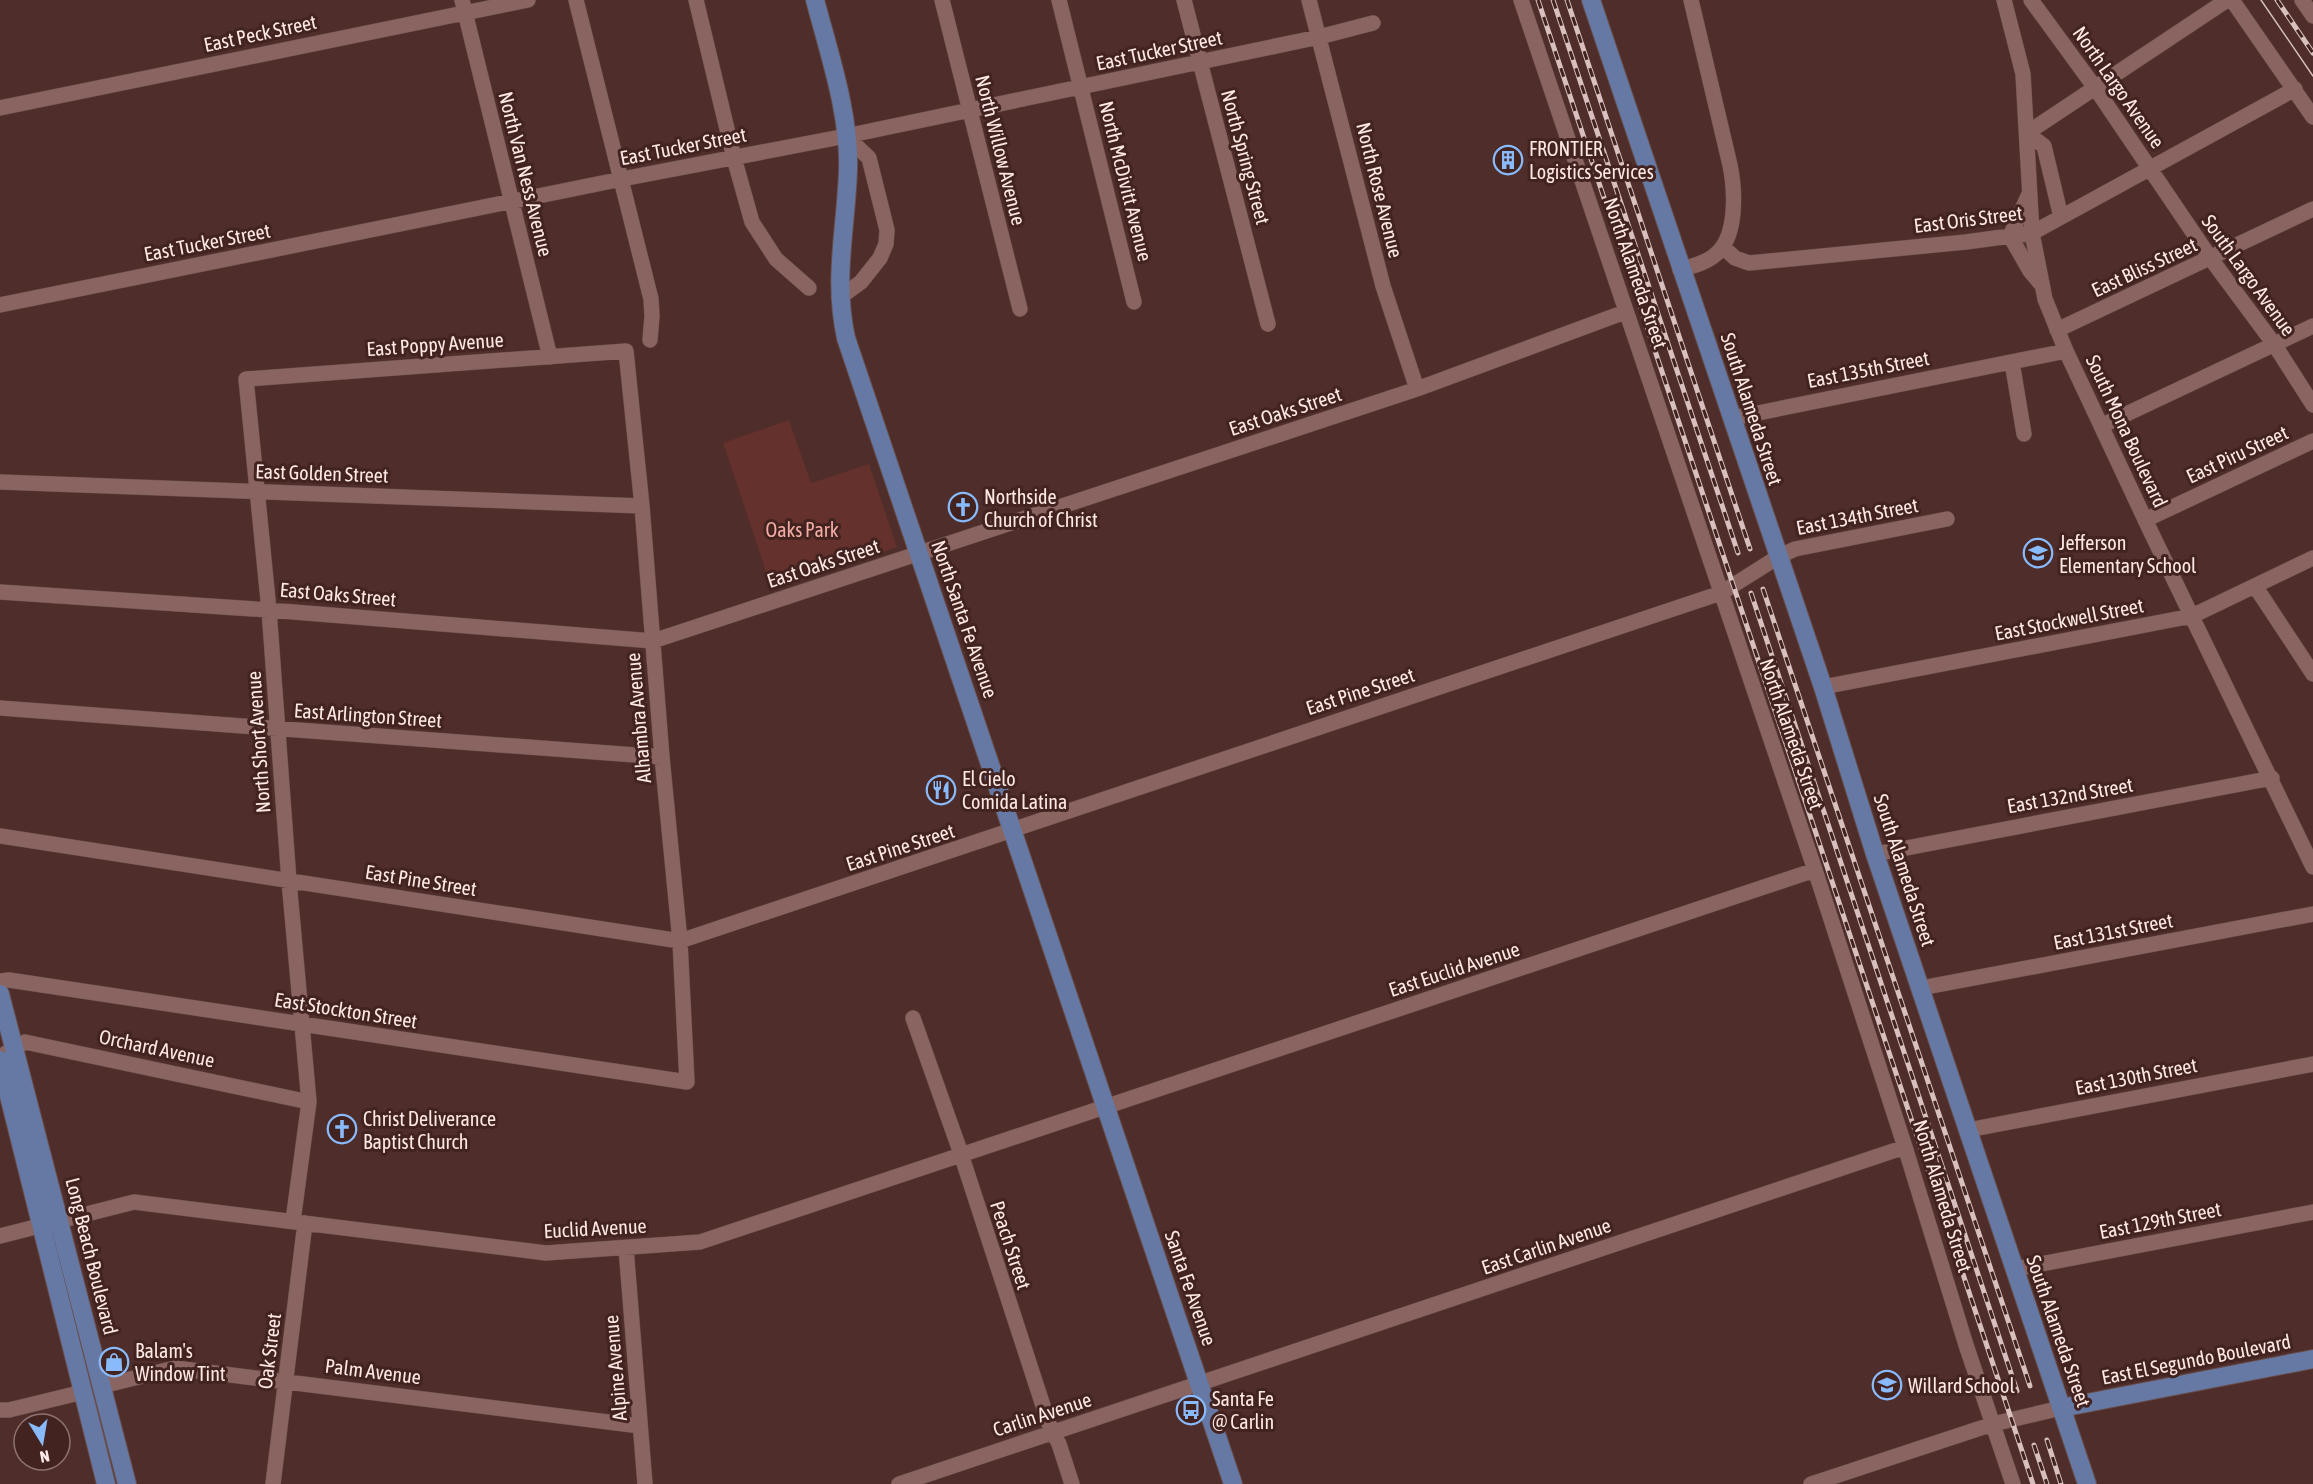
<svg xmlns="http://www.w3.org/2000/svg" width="2313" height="1484" viewBox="0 0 2313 1484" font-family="'Asap Condensed',sans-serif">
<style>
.green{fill:#64312d}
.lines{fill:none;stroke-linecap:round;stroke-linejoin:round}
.minor-casing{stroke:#674c49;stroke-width:16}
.major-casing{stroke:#674c49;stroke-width:20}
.minor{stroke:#896460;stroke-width:15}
.major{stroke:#6579a4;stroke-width:18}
.tram{stroke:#d7c0bd;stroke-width:1.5}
.rail-casing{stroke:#d7c0bd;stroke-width:5}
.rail{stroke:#422320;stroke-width:3;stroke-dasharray:9;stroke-linecap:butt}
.labels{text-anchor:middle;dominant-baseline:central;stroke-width:6;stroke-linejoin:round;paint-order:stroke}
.street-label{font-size:20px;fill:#fee9e6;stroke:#422320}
.poi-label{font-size:20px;fill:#fee9e6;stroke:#422320;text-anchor:start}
.park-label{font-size:20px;fill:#f4ada5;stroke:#422320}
</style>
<rect width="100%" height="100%" fill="#4e2d2a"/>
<path class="green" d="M 789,420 L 811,483 L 869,464 L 897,547 L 772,590 L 723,443 Z"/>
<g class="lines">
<g class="minor-casing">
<path id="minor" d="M 462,0 L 550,357
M 576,0 L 651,299 L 652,316 L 650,340
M 696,0 L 734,158 L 752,222 L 776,259 L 809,288
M 942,0 L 1020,309
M 1059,0 L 1134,302
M 1184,0 L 1268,324
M 1309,0 L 1383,286 L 1417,389
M 1521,0 L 1815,870 L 1905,1147 L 1966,1345 L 2013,1484
M 2004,0 L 2023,74 L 2032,233 L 2045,299 L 2066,351 L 2149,528 L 2313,867
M 2031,0 L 2096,89 L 2211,259 L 2274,344 L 2313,405
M 2232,0 L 2313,117
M 2302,0 L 2313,16
M 0,108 L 528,0
M 2029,194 L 2010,236 L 2030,271 L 2040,283
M 2061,217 L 2044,146 L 2027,133 L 2227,0
M 1723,247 L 1735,258 L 1749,263 L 1966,242 L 2032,233 L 2295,89
M 1680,270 C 1692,266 1706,263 1715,255 C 1738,237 1735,190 1730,165 L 1691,0
M 839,298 L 861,282 L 880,258 L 886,244 L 887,230 L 869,158 L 846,136
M 0,305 L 622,179 L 846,136 L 1319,37 L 1373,23
M 2057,330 L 2313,209
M 2012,362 L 2024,434
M 1733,418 L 2066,351
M 2101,426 L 2313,326
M 0,482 L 642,506
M 2145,520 L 2313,441
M 2255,586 L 2313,674
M 0,592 L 269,610 L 653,641 L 1417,389 L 1625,312
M 1823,687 L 2192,616 L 2313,558
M 0,708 L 662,757
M 0,836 L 680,941 L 1721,593 L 1778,557 L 1795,549 L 1947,519
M 1875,854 L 2272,778
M 0,981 L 9,980 L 687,1082 L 680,941 L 662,757 L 642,506 L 626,351 L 246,379 L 269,610 L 289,881 L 309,1102 L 293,1221
M 1921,988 L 2313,914
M 913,1018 L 959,1148 L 1049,1424 L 1059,1444 L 1072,1484
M 6,1053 L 25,1042 L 309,1102
M 1968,1130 L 2313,1064
M 0,1236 L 134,1202 L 546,1253 L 700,1242 L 1815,870
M 626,1248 L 645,1484
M 2015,1269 L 2313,1212
M 102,1386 L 175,1368 L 640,1426
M 0,1410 L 9,1410 L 83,1392
M 273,1484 L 305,1223
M 899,1484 L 1905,1147
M 1811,1484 L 1993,1424 L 2061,1408"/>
</g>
<g class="major-casing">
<path id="major" d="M 815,0 C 829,53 850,115 848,170 C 846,230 833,278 846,338 L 1233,1484
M 1591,0 L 1823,687 L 1875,854 L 2087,1484
M 0,994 L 127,1484
M 0,1060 L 106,1484
M 2061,1408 L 2313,1359"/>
</g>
<use href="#minor" class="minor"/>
<use href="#major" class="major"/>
<path class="tram" d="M 2261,0 L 2313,76"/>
<g class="rail-casing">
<path id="rail" d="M 1538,0 L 2033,1484
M 1553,0 L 1738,553
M 1567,0 L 1750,549
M 2277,0 L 2313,53
M 1763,589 L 2030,1386
M 1751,593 L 2017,1391
M 2047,1440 L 2061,1484
M 2034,1445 L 2047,1484"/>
</g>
<use href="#rail" class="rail"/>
</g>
<defs>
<g id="building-ring" transform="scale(1.5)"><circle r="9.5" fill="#422320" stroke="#88bafc" stroke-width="1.5"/><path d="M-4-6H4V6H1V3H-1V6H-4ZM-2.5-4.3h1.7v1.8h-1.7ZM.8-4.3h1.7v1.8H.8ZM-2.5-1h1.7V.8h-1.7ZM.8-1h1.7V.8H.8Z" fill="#88bafc"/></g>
<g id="church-ring" transform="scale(1.5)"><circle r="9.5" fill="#422320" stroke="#88bafc" stroke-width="1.5"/><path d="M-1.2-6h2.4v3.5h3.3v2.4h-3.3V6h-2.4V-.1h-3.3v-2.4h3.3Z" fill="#88bafc"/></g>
<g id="school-ring" transform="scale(1.5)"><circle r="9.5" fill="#422320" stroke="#88bafc" stroke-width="1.5"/><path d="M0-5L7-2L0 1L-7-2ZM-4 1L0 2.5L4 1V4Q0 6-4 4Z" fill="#88bafc"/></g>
<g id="restaurant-ring" transform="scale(1.5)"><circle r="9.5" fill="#422320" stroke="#88bafc" stroke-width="1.5"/><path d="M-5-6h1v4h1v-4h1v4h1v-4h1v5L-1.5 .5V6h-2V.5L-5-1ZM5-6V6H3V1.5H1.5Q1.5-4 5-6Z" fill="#88bafc"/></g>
<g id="shop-ring" transform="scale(1.5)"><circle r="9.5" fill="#422320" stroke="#88bafc" stroke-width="1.5"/><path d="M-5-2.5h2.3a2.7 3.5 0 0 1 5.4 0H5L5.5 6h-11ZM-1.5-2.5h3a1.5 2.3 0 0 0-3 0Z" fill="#88bafc"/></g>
<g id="bus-ring" transform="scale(1.5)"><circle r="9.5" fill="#422320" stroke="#88bafc" stroke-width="1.5"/><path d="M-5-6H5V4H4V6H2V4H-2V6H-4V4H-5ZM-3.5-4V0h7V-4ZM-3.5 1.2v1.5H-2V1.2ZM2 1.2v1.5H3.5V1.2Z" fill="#88bafc"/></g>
</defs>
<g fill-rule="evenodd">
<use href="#building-ring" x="1508" y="160"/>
<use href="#church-ring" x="963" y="507"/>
<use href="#school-ring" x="2038" y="553"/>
<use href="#restaurant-ring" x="941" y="790"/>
<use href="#church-ring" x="342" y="1129"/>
<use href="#shop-ring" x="114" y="1362"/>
<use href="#school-ring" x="1887" y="1385"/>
<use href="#bus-ring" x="1191" y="1410"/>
</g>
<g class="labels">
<g class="street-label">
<text transform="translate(260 33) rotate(-12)">East Peck Street</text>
<text transform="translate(1159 50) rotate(-12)">East Tucker Street</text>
<text transform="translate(2119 87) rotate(55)">North Largo Avenue</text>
<text transform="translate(683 146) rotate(-11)">East Tucker Street</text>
<text transform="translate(1001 150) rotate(76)">North Willow Avenue</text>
<text transform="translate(1246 157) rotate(75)">North Spring Street</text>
<text transform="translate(526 174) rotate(76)">North Van Ness Avenue</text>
<text transform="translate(1126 181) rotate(76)">North McDivitt Avenue</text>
<text transform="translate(1380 190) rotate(76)">North Rose Avenue</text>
<text transform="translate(1968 219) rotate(-7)">East Oris Street</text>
<text transform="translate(207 242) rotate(-11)">East Tucker Street</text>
<text transform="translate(2144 267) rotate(-25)">East Bliss Street</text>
<text transform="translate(1636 273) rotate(71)">North Alameda Street</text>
<text transform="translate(2249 275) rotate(54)">South Largo Avenue</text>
<text transform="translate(435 344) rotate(-4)">East Poppy Avenue</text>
<text transform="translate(1868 369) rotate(-11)">East 135th Street</text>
<text transform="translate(1752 409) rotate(72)">South Alameda Street</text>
<text transform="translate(1285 411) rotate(-18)">East Oaks Street</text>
<text transform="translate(2127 431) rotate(65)">South Mona Boulevard</text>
<text transform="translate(2237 454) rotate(-25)">East Piru Street</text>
<text transform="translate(322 473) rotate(2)">East Golden Street</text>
<text transform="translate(1857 516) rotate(-11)">East 134th Street</text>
<text transform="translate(823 563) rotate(-18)">East Oaks Street</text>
<text transform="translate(338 594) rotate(5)">East Oaks Street</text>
<text transform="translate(965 619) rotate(71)">North Santa Fe Avenue</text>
<text transform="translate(2069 619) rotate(-11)">East Stockwell Street</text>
<text transform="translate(1360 691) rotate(-18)">East Pine Street</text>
<text transform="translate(368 715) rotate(4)">East Arlington Street</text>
<text transform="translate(638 718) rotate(-95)">Alhambra Avenue</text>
<text transform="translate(1792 734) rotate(71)">North Alameda Street</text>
<text transform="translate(258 742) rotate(-94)">North Short Avenue</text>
<text transform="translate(2070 795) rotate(-10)">East 132nd Street</text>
<text transform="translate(900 847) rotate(-18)">East Pine Street</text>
<text transform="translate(1905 870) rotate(72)">South Alameda Street</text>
<text transform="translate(421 880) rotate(9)">East Pine Street</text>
<text transform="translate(2113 931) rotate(-11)">East 131st Street</text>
<text transform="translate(1454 969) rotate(-18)">East Euclid Avenue</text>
<text transform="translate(346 1010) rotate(9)">East Stockton Street</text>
<text transform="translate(157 1048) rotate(12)">Orchard Avenue</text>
<text transform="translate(2136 1076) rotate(-11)">East 130th Street</text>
<text transform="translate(1943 1196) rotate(73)">North Alameda Street</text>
<text transform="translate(2160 1220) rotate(-11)">East 129th Street</text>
<text transform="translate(595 1228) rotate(-3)">Euclid Avenue</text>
<text transform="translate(1011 1245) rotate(72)">Peach Street</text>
<text transform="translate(1546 1246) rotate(-19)">East Carlin Avenue</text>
<text transform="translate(92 1256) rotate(76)">Long Beach Boulevard</text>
<text transform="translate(1191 1288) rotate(71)">Santa Fe Avenue</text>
<text transform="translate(2059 1331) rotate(71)">South Alameda Street</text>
<text transform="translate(269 1351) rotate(-83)">Oak Street</text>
<text transform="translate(2196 1359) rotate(-11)">East El Segundo Boulevard</text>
<text transform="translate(615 1368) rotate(-95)">Alpine Avenue</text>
<text transform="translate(373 1371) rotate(7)">Palm Avenue</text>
<text transform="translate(1042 1414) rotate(-18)">Carlin Avenue</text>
</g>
<g class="poi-label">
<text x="1529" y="148">FRONTIER<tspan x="1529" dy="23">Logistics Services</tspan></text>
<text x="984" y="496">Northside<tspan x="984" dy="23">Church of Christ</tspan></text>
<text x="2059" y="542">Jefferson<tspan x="2059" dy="23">Elementary School</tspan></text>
<text x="962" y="778">El Cielo<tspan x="962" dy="23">Comida Latina</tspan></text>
<text x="363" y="1118">Christ Deliverance<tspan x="363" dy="23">Baptist Church</tspan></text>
<text x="135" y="1350">Balam's<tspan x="135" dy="23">Window Tint</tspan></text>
<text x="1908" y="1385">Willard School</text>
<text x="1212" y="1398">Santa Fe<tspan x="1212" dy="23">@ Carlin</tspan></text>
</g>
<g class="park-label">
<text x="802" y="529">Oaks Park</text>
</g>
</g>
<g transform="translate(42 1442) rotate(169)"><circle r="28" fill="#422320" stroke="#8d726f" stroke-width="1.5"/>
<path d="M0-4.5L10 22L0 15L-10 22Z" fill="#88bafc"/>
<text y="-9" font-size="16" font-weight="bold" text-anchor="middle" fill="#fee9e6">N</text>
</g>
</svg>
